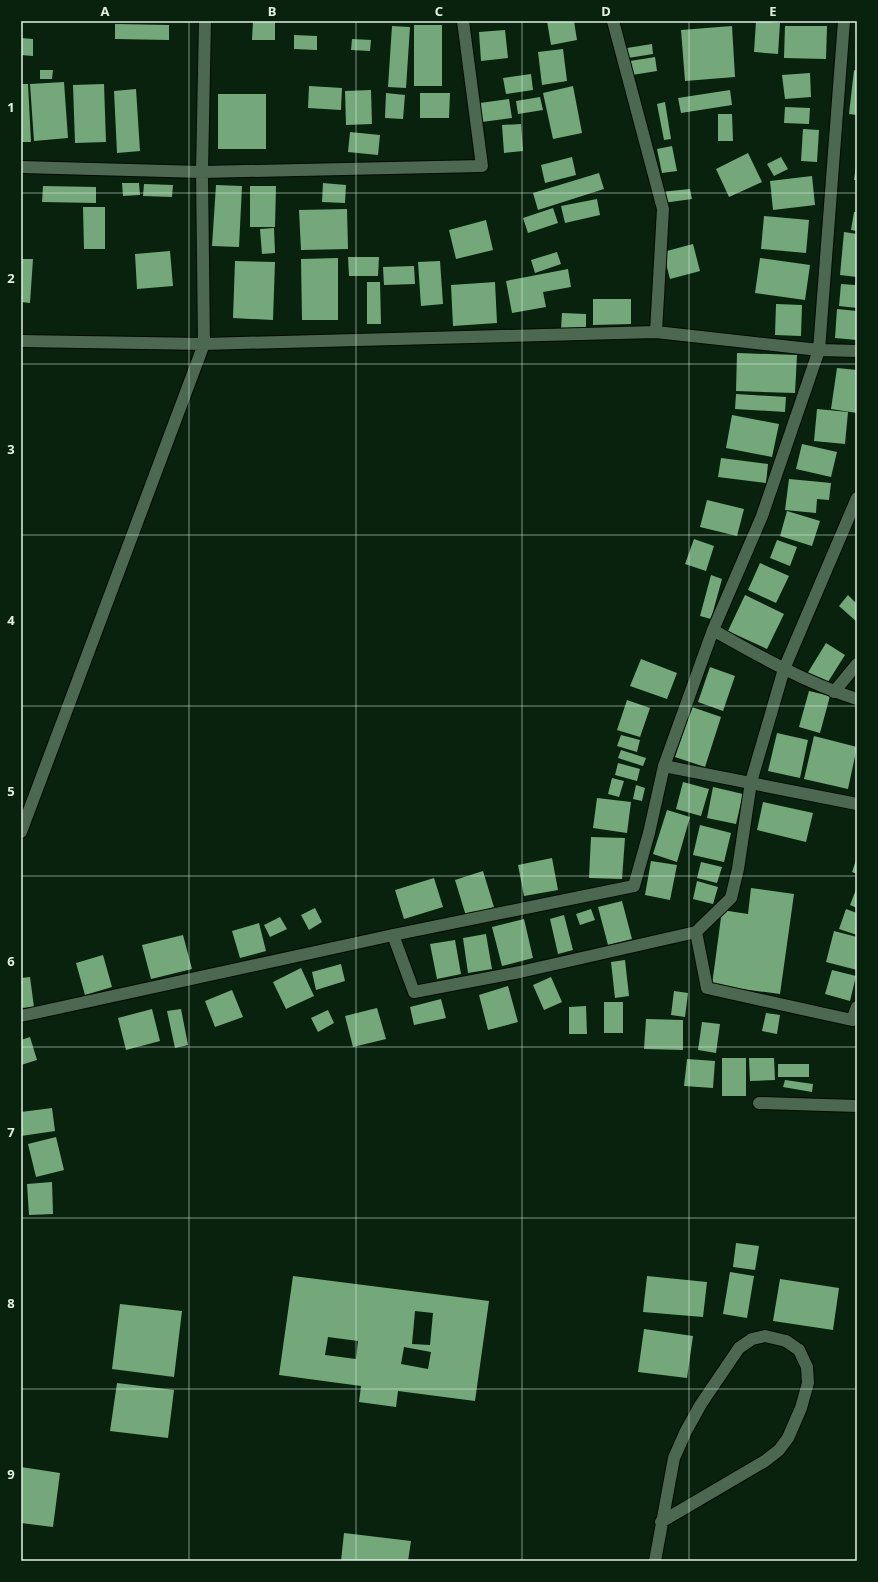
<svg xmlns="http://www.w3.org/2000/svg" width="878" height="1582" viewBox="0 0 878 1582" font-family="'Noto Sans',sans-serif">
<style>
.building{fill:#74a87b;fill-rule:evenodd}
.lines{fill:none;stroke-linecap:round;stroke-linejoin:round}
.minor-casing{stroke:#000b00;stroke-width:14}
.minor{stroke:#4d6850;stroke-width:12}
.grid{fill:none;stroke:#e0f0e2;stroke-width:1;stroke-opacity:0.55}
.neatline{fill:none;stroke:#e0f0e2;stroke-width:1.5}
.grid-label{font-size:13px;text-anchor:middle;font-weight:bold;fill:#e0f0e2}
</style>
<rect width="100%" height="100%" fill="#09220e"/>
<path class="building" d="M 253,21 L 275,21 L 275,40 L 252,40 Z
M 547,21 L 574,21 L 577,40 L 551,45 Z
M 756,21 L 780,23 L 778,54 L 754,52 Z
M 115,24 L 169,25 L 169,40 L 115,39 Z
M 414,25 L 442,25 L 442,86 L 414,86 Z
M 392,26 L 410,27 L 406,88 L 388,87 Z
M 732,26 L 735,77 L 685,81 L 681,30 Z
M 785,26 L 827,26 L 826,59 L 784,58 Z
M 505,30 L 508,58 L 481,61 L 479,32 Z
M 294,35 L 317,36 L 317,50 L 294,49 Z
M 21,38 L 33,39 L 33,56 L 21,55 Z
M 352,39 L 371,40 L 370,51 L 351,50 Z
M 652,44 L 653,54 L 628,58 L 627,48 Z
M 563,49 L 567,81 L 542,85 L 538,52 Z
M 655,57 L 657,71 L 632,75 L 630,61 Z
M 40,70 L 53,70 L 52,79 L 40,79 Z
M 854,70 L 857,71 L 857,115 L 849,114 Z
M 810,73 L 811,97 L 785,99 L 782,75 Z
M 531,74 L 533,90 L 506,94 L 503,78 Z
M 64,82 L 68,138 L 34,141 L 30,84 Z
M 21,84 L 28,84 L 31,142 L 21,142 Z
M 104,84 L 106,142 L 75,143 L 73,85 Z
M 309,86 L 342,88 L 341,110 L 308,108 Z
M 573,86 L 582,133 L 553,139 L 543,93 Z
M 136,89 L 140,151 L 117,153 L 114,91 Z
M 371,90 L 372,124 L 346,125 L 345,91 Z
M 730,90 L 732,105 L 681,113 L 678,98 Z
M 386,93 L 405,95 L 403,119 L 385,118 Z
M 420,93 L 450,93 L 449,118 L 420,118 Z
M 218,94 L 266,94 L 266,149 L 218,149 Z
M 540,97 L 543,110 L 518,114 L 516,101 Z
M 509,99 L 512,118 L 482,122 L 480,103 Z
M 665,102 L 671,139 L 664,140 L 657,104 Z
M 785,107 L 810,108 L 809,124 L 784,123 Z
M 718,114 L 732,114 L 733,141 L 718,141 Z
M 521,124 L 523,151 L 504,153 L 502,125 Z
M 803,129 L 819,130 L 817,162 L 801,161 Z
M 350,132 L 380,135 L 378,155 L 348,152 Z
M 672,146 L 677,171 L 662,173 L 657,149 Z
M 748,153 L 762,182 L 729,197 L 716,169 Z
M 572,157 L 576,175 L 545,183 L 541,165 Z
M 781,157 L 788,169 L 774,176 L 767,164 Z
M 856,166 L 857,166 L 857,180 L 854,180 Z
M 599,173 L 604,189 L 538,210 L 533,193 Z
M 812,176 L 815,205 L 773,210 L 770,181 Z
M 122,183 L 139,183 L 140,195 L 123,196 Z
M 323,183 L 346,185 L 345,203 L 322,202 Z
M 144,184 L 173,185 L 172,197 L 143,196 Z
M 216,185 L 242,186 L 239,247 L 212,246 Z
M 43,186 L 96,187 L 96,203 L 42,202 Z
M 250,186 L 276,186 L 275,227 L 250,227 Z
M 690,189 L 692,199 L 663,203 L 661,192 Z
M 597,199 L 600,215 L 565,223 L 561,206 Z
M 83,207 L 105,207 L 105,249 L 84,249 Z
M 553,208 L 558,223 L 528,233 L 523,218 Z
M 347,209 L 348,249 L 301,250 L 299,210 Z
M 854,212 L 857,212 L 857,231 L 851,230 Z
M 764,216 L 809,220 L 806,253 L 761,249 Z
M 486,220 L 493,250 L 456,259 L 449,230 Z
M 274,228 L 275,253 L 262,254 L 260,229 Z
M 844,232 L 857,234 L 857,277 L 840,275 Z
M 693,244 L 700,271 L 670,279 L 663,252 Z
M 170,251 L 173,286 L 137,289 L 135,254 Z
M 557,252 L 561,264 L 535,273 L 531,260 Z
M 348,257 L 379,257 L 378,276 L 349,276 Z
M 338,258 L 338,320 L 302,320 L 301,259 Z
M 760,258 L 810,265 L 805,300 L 755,293 Z
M 21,259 L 33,259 L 30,303 L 21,302 Z
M 235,261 L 275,262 L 273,320 L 233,318 Z
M 440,261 L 443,304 L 421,306 L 418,262 Z
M 414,266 L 415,284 L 384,285 L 383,267 Z
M 568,269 L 571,287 L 543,292 L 546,307 L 512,313 L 506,281 Z
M 856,279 L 857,279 L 857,308 L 839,306 L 841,284 L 855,285 Z
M 367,282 L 380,282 L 381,324 L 367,324 Z
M 495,282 L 497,323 L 453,326 L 451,285 Z
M 593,299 L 631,299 L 631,324 L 593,325 Z
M 776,304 L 802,305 L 801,336 L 775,335 Z
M 837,309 L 857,311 L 857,340 L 835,338 Z
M 562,313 L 586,314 L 586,331 L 561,330 Z
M 737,353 L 797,355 L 795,393 L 736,391 Z
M 837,368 L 857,370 L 857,413 L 831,409 Z
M 736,394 L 786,397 L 785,412 L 735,409 Z
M 817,409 L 848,412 L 845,444 L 814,441 Z
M 732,415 L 779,424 L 772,457 L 726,448 Z
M 802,444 L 837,452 L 831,477 L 796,469 Z
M 721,458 L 768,464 L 766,483 L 718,477 Z
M 789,479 L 831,483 L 829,500 L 817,499 L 816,513 L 785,510 Z
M 707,500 L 744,509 L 737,536 L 700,527 Z
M 787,511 L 820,521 L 812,546 L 780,536 Z
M 694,539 L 714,546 L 706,571 L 685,564 Z
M 777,540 L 797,547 L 790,566 L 770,558 Z
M 760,563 L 789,576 L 776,603 L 748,590 Z
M 711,575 L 722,579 L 711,619 L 700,616 Z
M 745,595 L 784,614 L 767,649 L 728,631 Z
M 848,595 L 857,604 L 857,622 L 839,606 Z
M 826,643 L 845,655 L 826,685 L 807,674 Z
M 641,659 L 677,673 L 667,699 L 630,686 Z
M 710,667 L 735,676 L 723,711 L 698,702 Z
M 809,691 L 830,696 L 820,733 L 799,727 Z
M 627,700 L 650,708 L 640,737 L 617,730 Z
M 692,707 L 721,717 L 705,767 L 675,757 Z
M 777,733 L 808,740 L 800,778 L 768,771 Z
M 621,735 L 640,740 L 637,752 L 617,746 Z
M 814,736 L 857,747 L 848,789 L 804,779 Z
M 621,750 L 646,758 L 643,766 L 618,758 Z
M 618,763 L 640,769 L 637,781 L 615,775 Z
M 612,778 L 624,781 L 619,797 L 608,794 Z
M 683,782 L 709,789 L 701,816 L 676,809 Z
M 636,785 L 645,788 L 642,801 L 633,799 Z
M 713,787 L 743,794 L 736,824 L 707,818 Z
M 597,798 L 631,802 L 627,833 L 593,828 Z
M 763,802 L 813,813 L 806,842 L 757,830 Z
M 667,810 L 690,817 L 677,862 L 653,854 Z
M 700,825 L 731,833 L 724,862 L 693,855 Z
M 591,837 L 625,838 L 622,879 L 589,878 Z
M 857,857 L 857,874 L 852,872 Z
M 552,858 L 558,890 L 524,896 L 518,865 Z
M 651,861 L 677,865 L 670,900 L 645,895 Z
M 701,862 L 722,867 L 717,883 L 697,878 Z
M 483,871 L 494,907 L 466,916 L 455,880 Z
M 434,878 L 443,907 L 404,919 L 395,890 Z
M 697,881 L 718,887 L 713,904 L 693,899 Z
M 857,887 L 857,908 L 850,905 Z
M 751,888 L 794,894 L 780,994 L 712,985 L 722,910 L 748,914 Z
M 622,901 L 632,939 L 608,945 L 598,907 Z
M 315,908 L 322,922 L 309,930 L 301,915 Z
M 591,909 L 595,920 L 580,925 L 576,914 Z
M 846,909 L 857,913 L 857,935 L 839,929 Z
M 564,915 L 573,950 L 558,954 L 550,919 Z
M 280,917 L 287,929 L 270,937 L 264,925 Z
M 524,919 L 533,958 L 502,966 L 492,927 Z
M 259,923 L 266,951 L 240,958 L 232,931 Z
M 834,931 L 857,937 L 857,970 L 826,962 Z
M 486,934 L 492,969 L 468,973 L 463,938 Z
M 183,935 L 192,969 L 151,979 L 142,945 Z
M 455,940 L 461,974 L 437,979 L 430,944 Z
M 103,955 L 112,987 L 85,995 L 76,963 Z
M 625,960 L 629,996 L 615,998 L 611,962 Z
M 341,964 L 345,981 L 316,990 L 312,972 Z
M 301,968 L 314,996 L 286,1009 L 273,982 Z
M 832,970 L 856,976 L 850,1001 L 825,994 Z
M 30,977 L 34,1007 L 21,1008 L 21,978 Z
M 551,977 L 562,1002 L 544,1010 L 533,985 Z
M 508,986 L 518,1022 L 488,1030 L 479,995 Z
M 232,990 L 243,1017 L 215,1027 L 205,1001 Z
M 674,991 L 688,993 L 685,1017 L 671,1015 Z
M 441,999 L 446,1018 L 414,1025 L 410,1007 Z
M 604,1002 L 623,1002 L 623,1033 L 604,1033 Z
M 586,1006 L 587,1034 L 569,1034 L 569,1007 Z
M 377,1008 L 386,1039 L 353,1047 L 345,1016 Z
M 152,1009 L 160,1041 L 126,1050 L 118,1018 Z
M 181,1009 L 188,1045 L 175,1048 L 167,1011 Z
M 328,1010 L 334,1023 L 318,1032 L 311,1018 Z
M 766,1013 L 780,1015 L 777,1034 L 762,1031 Z
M 646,1019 L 683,1020 L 683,1050 L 644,1049 Z
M 702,1022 L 720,1024 L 716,1053 L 698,1050 Z
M 30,1037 L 37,1060 L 21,1065 L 21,1040 Z
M 722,1058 L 746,1058 L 746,1096 L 722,1096 Z
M 749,1058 L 774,1058 L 775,1080 L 750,1081 Z
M 687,1059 L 715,1061 L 713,1088 L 684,1086 Z
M 778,1064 L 809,1064 L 809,1077 L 778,1077 Z
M 785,1080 L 813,1084 L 812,1092 L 783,1087 Z
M 52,1108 L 55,1131 L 21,1136 L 21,1112 Z
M 56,1137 L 64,1170 L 36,1177 L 28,1144 Z
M 52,1182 L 53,1214 L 29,1215 L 27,1184 Z
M 736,1243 L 759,1246 L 755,1270 L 733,1267 Z
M 730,1272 L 754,1276 L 747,1318 L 723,1314 Z
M 293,1276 L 489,1301 L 475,1401 L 398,1391 L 396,1407 L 359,1402 L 361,1386 L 279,1375 ZM 415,1311 L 433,1313 L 430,1345 L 412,1344 ZM 328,1337 L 358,1341 L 356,1359 L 325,1355 ZM 404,1347 L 431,1352 L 428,1369 L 401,1364 Z
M 647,1276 L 707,1282 L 703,1317 L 643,1312 Z
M 780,1279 L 839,1288 L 833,1330 L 773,1321 Z
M 120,1304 L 182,1311 L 174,1377 L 112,1369 Z
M 644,1329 L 693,1336 L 687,1378 L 638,1372 Z
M 117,1383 L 174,1390 L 168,1438 L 110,1431 Z
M 21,1467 L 60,1473 L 53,1527 L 21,1523 Z
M 344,1533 L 411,1541 L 408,1561 L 341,1561 Z"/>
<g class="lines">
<g class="minor-casing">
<path id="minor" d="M 205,21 L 202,172 L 204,344 L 656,332 L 819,350 L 857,351
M 613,21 L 663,209 L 656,332
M 21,167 L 202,172 L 482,166 L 463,21
M 21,341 L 204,344 L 21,832
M 713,630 C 759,656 806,683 857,699
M 834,692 L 857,664
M 664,766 L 857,804
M 696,932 L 707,988 L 852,1020 L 857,1007
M 393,935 L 414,992 L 520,972 L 696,932 L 731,898 L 738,869 L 751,782 L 784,669 L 857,498
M 21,1016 L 393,935 L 634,886 L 649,833 L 664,766 L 713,630 L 762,516 L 819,350 L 844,21
M 759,1103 L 857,1106
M 655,1561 L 674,1458 L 686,1431 L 701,1404 L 739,1348 L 752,1339 L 765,1336 L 786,1341 L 799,1350 L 807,1367 L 808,1383 L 801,1408 L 788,1438 L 779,1450 L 765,1461 L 661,1522"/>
</g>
<use href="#minor" class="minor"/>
</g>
<path class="grid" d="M 189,21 L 189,1561M 356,21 L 356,1561M 522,21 L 522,1561M 689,21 L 689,1561M 21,193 L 857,193M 21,364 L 857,364M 21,535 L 857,535M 21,706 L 857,706M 21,876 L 857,876M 21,1047 L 857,1047M 21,1218 L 857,1218M 21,1389 L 857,1389"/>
<rect width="878" height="1582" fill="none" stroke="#09220e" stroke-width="44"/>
<rect x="22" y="22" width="834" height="1538" class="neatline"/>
<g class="grid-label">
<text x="105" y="16">A</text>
<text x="272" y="16">B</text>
<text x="439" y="16">C</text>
<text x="606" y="16">D</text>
<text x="773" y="16">E</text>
<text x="11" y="112">1</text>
<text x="11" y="283">2</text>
<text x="11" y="454">3</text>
<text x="11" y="625">4</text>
<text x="11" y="796">5</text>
<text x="11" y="966">6</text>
<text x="11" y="1137">7</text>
<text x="11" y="1308">8</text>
<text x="11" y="1479">9</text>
</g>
</svg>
